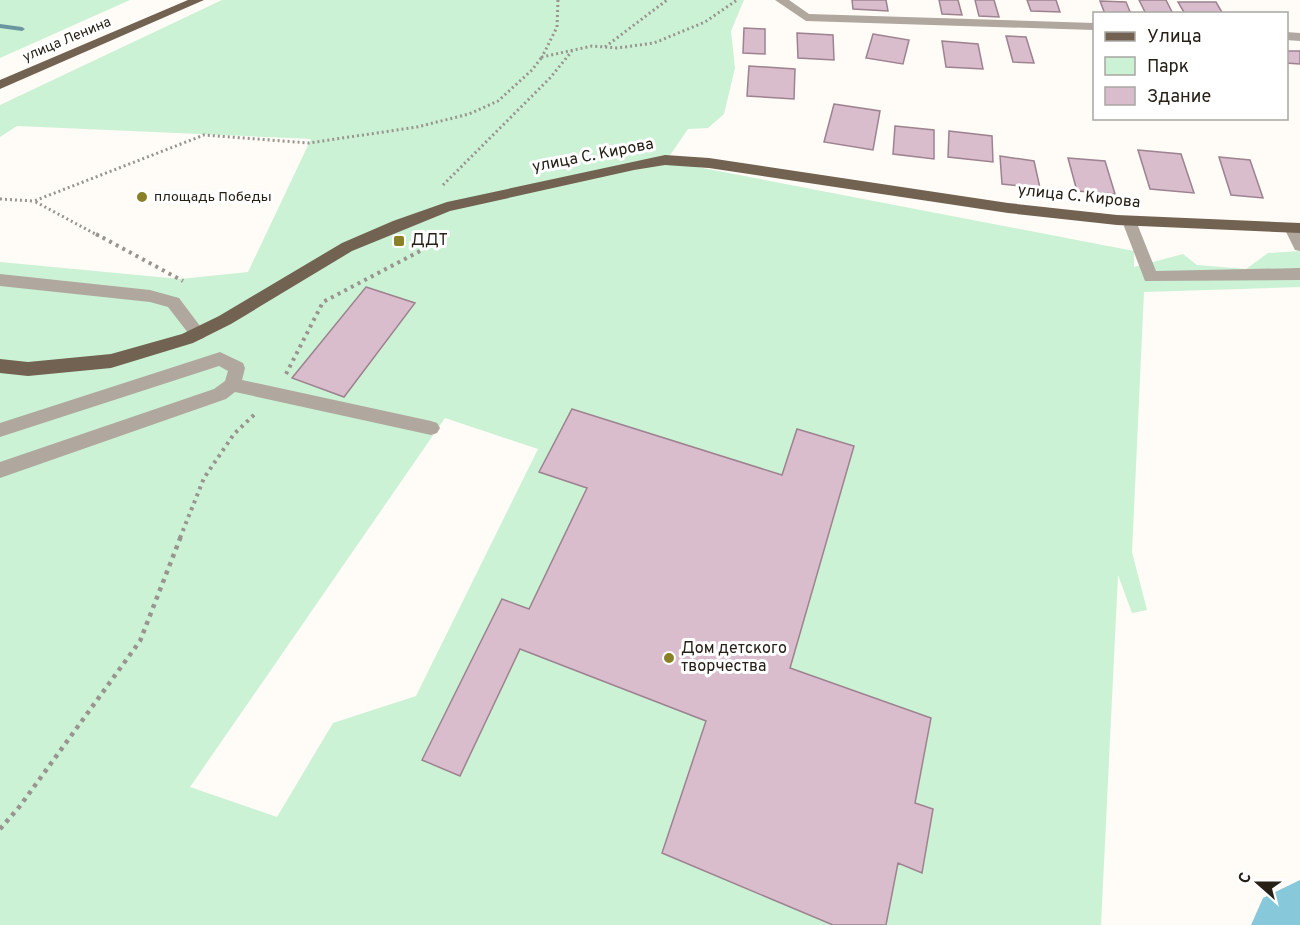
<svg xmlns="http://www.w3.org/2000/svg" width="1300" height="925" viewBox="0 0 1300 925" font-family="Overpass,sans-serif">
<style>
.green{fill:#cbf2d5;fill-rule:evenodd}
.lines{fill:none;stroke-linecap:round;stroke-linejoin:round}
.stream{fill:#6a96a0;fill-rule:evenodd}
.river{fill:#87c8db;fill-rule:evenodd}
.building{fill:#dabdcc;stroke:#9d8290;stroke-width:1.5}
.path-far2{stroke:#99948e;stroke-width:3;stroke-dasharray:2 3;stroke-linecap:butt}
.path-far1{stroke:#99948e;stroke-width:4;stroke-dasharray:3 4.5;stroke-linecap:butt}
.path{stroke:#99948e;stroke-width:4.5;stroke-dasharray:4 5;stroke-linecap:butt}
.minor{fill:#b0a79e;fill-rule:evenodd}
.major{fill:#726251;fill-rule:evenodd}
.poi-dot{fill:#8a8027;stroke:#fff;stroke-width:2}
.labels{text-anchor:middle;dominant-baseline:central;stroke-width:6;stroke-linejoin:round;paint-order:stroke}
.far-street-label{font-size:14px;fill:#262017;stroke:#fff}
.far-poi-label{font-size:14px;fill:#262017;stroke:#fff;text-anchor:start}
.street-label{font-size:16px;fill:#262017;stroke:#fff}
.poi-label{font-size:16px;fill:#262017;stroke:#fff;text-anchor:start}
</style>
<rect width="100%" height="100%" fill="#fffbf6"/>
<path class="green" d="M 0,0 L 130,0 L 0,58 Z
M 222,0 L 744,0 L 731,31 L 735,68 L 724,114 L 708,128 L 688,129 L 666,161 L 1134,251 L 1134,267 L 1183,254 L 1197,265 L 1246,269 L 1268,253 L 1300,251 L 1300,287 L 1144,292 L 1132,552 L 1147,610 L 1132,613 L 1118,575 L 1101,925 L 886,925 L 898,863 L 922,873 L 933,809 L 915,803 L 931,719 L 790,668 L 854,446 L 797,429 L 782,475 L 573,409 L 540,472 L 587,488 L 529,609 L 502,599 L 422,760 L 460,775 L 520,649 L 706,721 L 833,925 L 0,925 L 0,262 L 180,279 L 248,272 L 311,139 L 17,126 L 0,137 L 0,105 ZM 445,418 L 538,449 L 416,696 L 333,723 L 277,817 L 190,787 Z"/>
<g class="lines">
<path class="stream" d="M 0,24 L 22,27 L 25,29 L 22,31 L 0,28 Z"/>
<path class="river" d="M 1300,880 L 1300,925 L 1251,925 L 1263,898 Z"/>
</g>
<path class="building" d="M 852,0 L 886,0 L 888,11 L 853,9 Z
M 939,0 L 958,0 L 962,15 L 942,14 Z
M 975,0 L 994,0 L 999,17 L 979,16 Z
M 1027,0 L 1056,0 L 1060,12 L 1031,11 Z
M 1139,0 L 1166,0 L 1173,14 L 1146,14 Z
M 1100,1 L 1126,2 L 1131,14 L 1105,14 Z
M 1178,2 L 1216,2 L 1223,14 L 1185,14 Z
M 744,28 L 765,29 L 765,54 L 743,53 Z
M 797,33 L 833,35 L 834,60 L 798,58 Z
M 873,34 L 909,40 L 903,64 L 866,58 Z
M 1006,36 L 1026,37 L 1034,63 L 1013,62 Z
M 942,41 L 978,44 L 983,69 L 946,67 Z
M 1286,51 L 1300,51 L 1300,64 L 1286,63 Z
M 749,66 L 795,69 L 794,99 L 747,96 Z
M 834,104 L 880,111 L 873,150 L 824,142 Z
M 895,126 L 934,130 L 934,159 L 893,154 Z
M 949,131 L 992,136 L 993,162 L 948,157 Z
M 1138,150 L 1181,154 L 1194,193 L 1150,189 Z
M 1000,156 L 1034,161 L 1040,188 L 1002,184 Z
M 1219,157 L 1250,160 L 1263,198 L 1231,195 Z
M 1068,158 L 1105,161 L 1115,194 L 1077,191 Z
M 366,287 L 415,303 L 344,397 L 292,378 Z
M 572,409 L 782,475 L 797,429 L 854,446 L 790,668 L 931,718 L 915,803 L 933,809 L 922,873 L 898,863 L 886,925 L 833,925 L 662,853 L 706,721 L 520,649 L 460,776 L 422,760 L 502,599 L 529,609 L 587,488 L 539,472 Z"/>
<g class="lines">
<path class="path-far2" d="M 558,0 L 557,27 L 542,57 L 592,46 L 617,48 L 654,43 L 705,22 L 737,0
M 605,47 L 667,0
M 443,185 L 550,78 L 572,51
M 0,199 L 34,201
M 99,236 L 34,201 L 204,135 L 309,143 L 417,127 L 469,114 L 498,101 L 532,70 L 542,57
M 442,236 L 443,231"/>
<path class="path-far1" d="M 96,234 L 183,281
M 286,374 L 323,302 L 441,240 L 442,234
M 180,538 L 204,478 L 234,434 L 257,412"/>
<path class="path" d="M 0,829 L 20,806 L 140,641 L 181,536"/>
<path class="minor" d="M 775,0 L 789,0 L 809,14 L 1094,23 L 1094,30 L 806,21 Z
M 1286,32 L 1300,33 L 1300,41 L 1286,40 Z
M 1129,216 L 1136,221 L 1156,271 L 1300,268 L 1300,280 L 1145,281 L 1122,221 Z
M 1291,223 L 1296,224 L 1300,231 L 1300,251 L 1295,250 L 1284,228 Z
M 0,274 L 150,290 L 179,298 L 206,334 L 204,338 L 198,340 L 192,338 L 168,307 L 150,302 L 0,286 Z
M 220,352 L 243,363 L 245,368 L 242,380 L 431,421 L 437,423 L 440,428 L 437,433 L 431,435 L 235,392 L 226,399 L 0,478 L 0,462 L 214,389 L 225,381 L 228,371 L 219,366 L 0,437 L 0,423 Z"/>
<path class="major" d="M 188,0 L 204,0 L 0,89 L 0,80 Z
M 665,155 L 709,158 L 1008,203 L 1117,215 L 1300,223 L 1300,233 L 1117,225 L 1008,213 L 709,168 L 665,165 L 634,170 L 450,211 L 352,251 L 231,324 L 193,343 L 111,368 L 28,376 L 0,373 L 0,359 L 28,362 L 111,354 L 182,334 L 219,316 L 342,243 L 393,221 L 447,202 Z"/>
</g>
<g class="poi-dot">
<circle cx="142" cy="197" r="6"/>
<rect x="393" y="235" width="12" height="12" rx="3"/>
<circle cx="669" cy="658" r="6"/>
</g>
<g class="labels">
<g class="far-street-label">
<text transform="translate(67 40) rotate(-23)">улица Ленина</text>
</g>
<g class="far-poi-label">
<text x="154" y="197">площадь Победы</text>
</g>
<g class="street-label">
<text transform="translate(593 156) rotate(-11)">улица С. Кирова</text>
<text transform="translate(1079 197) rotate(6)">улица С. Кирова</text>
</g>
<g class="poi-label">
<text x="411" y="241">ДДТ</text>
<text x="681" y="649">Дом детского<tspan x="681" dy="18">творчества</tspan></text>
</g>
</g>
<rect x="1093" y="12" width="195" height="108" fill="#ffffff" stroke="#a8a6a2" stroke-width="1.5"/>
<rect x="1105" y="32" width="30" height="9" fill="#726251" stroke="#a8a6a2" stroke-width="1.5"/>
<text x="1147" y="42" font-size="18" fill="#262017">Улица</text>
<rect x="1105" y="57" width="30" height="18" fill="#cbf2d5" stroke="#a8a6a2" stroke-width="1.5"/>
<text x="1147" y="72" font-size="18" fill="#262017">Парк</text>
<rect x="1105" y="87" width="30" height="18" fill="#dabdcc" stroke="#a8a6a2" stroke-width="1.5"/>
<text x="1147" y="102" font-size="18" fill="#262017">Здание</text>
<g transform="translate(1258 883) rotate(291)" stroke="#ffffff" stroke-width="4.5" paint-order="stroke">
<path d="M0-4.5L10 22L0 15L-10 22Z" fill="#262017"/>
<text y="-9" font-size="16" font-weight="bold" text-anchor="middle" fill="#262017">С</text>
</g>
</svg>
